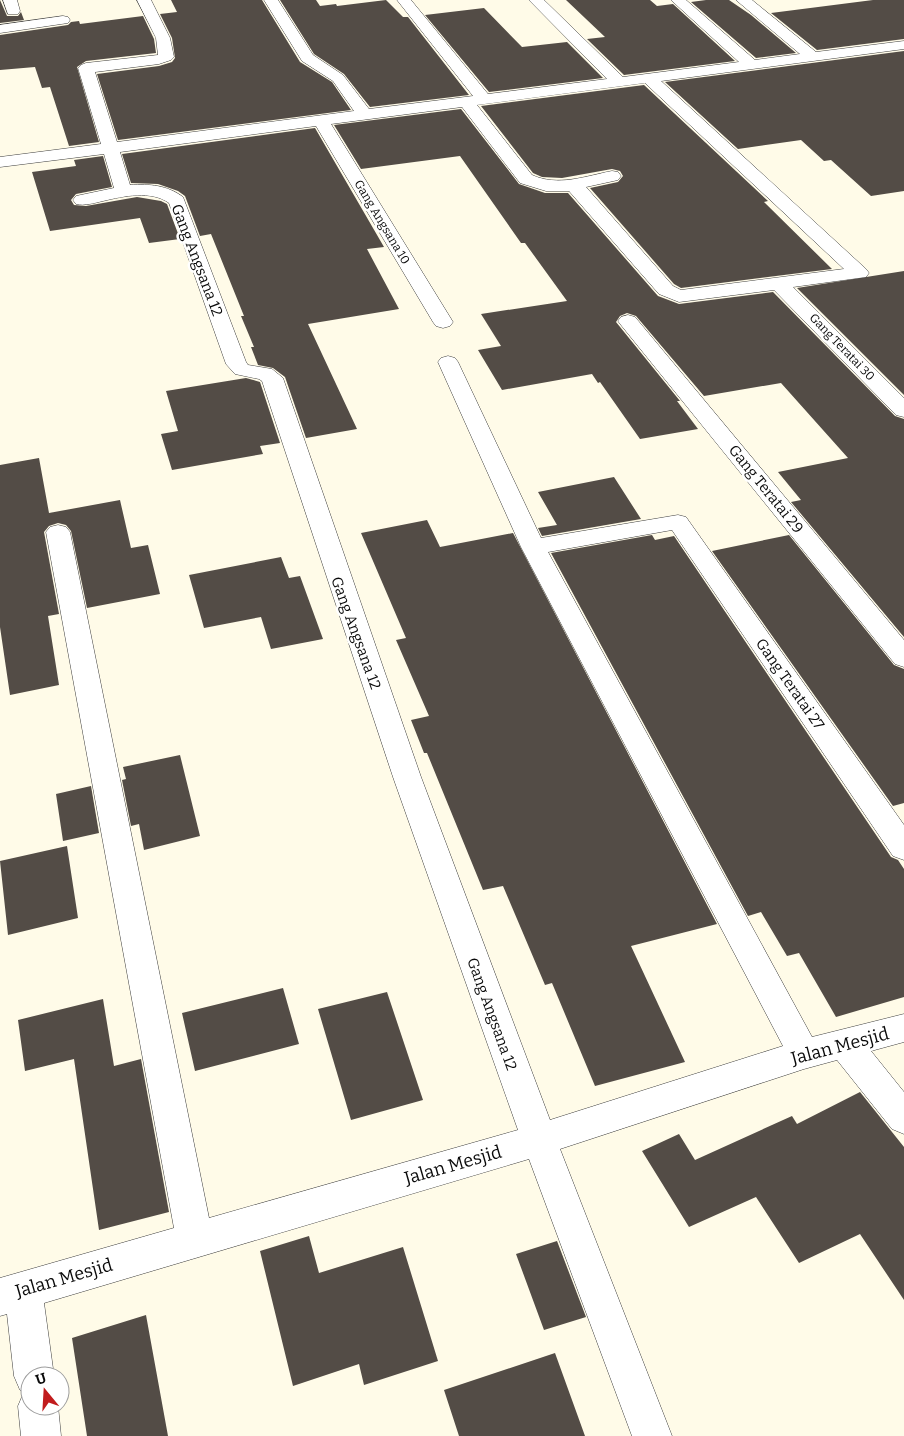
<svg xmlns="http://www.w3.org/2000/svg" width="904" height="1436" viewBox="0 0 904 1436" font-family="Bitter,serif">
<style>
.building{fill:#534c46}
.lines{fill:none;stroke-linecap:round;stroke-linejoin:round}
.minor-casing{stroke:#3d3d3d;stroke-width:1}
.minor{fill:#fff;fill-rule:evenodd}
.labels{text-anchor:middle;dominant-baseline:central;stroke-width:5;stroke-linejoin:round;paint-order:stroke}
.far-street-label{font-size:12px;fill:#0a0a0a;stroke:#fff}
.street-label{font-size:15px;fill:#0a0a0a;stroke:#fff}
.near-street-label{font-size:18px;fill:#0a0a0a;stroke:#fff}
</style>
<rect width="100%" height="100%" fill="#fffbe8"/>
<path class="building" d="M 0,0 L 7,16 L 18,16 L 21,12 L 24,20 L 0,23 Z
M 171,0 L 262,0 L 300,62 L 332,82 L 351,110 L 118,140 L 97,74 L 159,66 L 172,62 L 175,58 L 172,38 L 160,14 L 177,12 Z
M 280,0 L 316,0 L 320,6 L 336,4 L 337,6 L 386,0 L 403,17 L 408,17 L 469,95 L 370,107 L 344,74 L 314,54 Z
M 566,0 L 650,0 L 657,6 L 673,4 L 735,61 L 624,75 L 587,39 L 605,37 Z
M 706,0 L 729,0 L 751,15 L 796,53 L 756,58 L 691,2 Z
M 873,0 L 904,0 L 904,39 L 817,50 L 771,13 Z
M 484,8 L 522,47 L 567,42 L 603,78 L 489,92 L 425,15 Z
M 143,16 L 154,39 L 156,53 L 86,61 L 77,67 L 99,142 L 69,146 L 50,87 L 42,88 L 35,67 L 0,70 L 0,35 L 68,25 L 71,22 L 79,21 L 80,24 Z
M 904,51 L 904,191 L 871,196 L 831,160 L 824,161 L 801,140 L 738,149 L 665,82 Z
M 644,85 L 768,201 L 764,202 L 832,269 L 681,288 L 674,284 L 590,188 L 618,182 L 623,176 L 620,171 L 612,169 L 562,178 L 542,177 L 533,173 L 481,106 Z
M 461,109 L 519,184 L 545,193 L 568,193 L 658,296 L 679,304 L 773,292 L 895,416 L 904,419 L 904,637 L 791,502 L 801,500 L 778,472 L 848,458 L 781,383 L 704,396 L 636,316 L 627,313 L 620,316 L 616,322 L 680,401 L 677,401 L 698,429 L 640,439 L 600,382 L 598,383 L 592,374 L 502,390 L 478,350 L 501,346 L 481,314 L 567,301 L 525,243 L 521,243 L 460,156 L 361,169 L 334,125 Z
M 315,128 L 384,247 L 367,249 L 399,309 L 308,324 L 357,429 L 306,438 L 285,377 L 273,368 L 258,365 L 251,347 L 254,347 L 241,316 L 244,316 L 211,234 L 200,236 L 185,196 L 178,191 L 158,184 L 131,183 L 122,154 Z
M 103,156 L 112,187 L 76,194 L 71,200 L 74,205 L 86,206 L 137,197 L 161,201 L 167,204 L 180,239 L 149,243 L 140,218 L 50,231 L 32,172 L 76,166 L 74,160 Z
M 904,271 L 904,395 L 797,288 Z
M 246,378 L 260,382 L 280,443 L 260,446 L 263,454 L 172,470 L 161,434 L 178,431 L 166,391 Z
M 39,458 L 49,513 L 120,500 L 131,548 L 148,545 L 160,594 L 87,608 L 71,531 L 66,525 L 58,523 L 49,526 L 44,532 L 59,614 L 48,616 L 59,685 L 10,695 L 0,627 L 0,465 Z
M 614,477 L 641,519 L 542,536 L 538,528 L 557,525 L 538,492 Z
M 427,520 L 440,547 L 513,533 L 717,924 L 631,946 L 685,1062 L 595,1086 L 552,983 L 545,985 L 503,886 L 483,890 L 427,753 L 424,753 L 411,720 L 429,716 L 396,640 L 406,638 L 361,533 Z
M 652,535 L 655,540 L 674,536 L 891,857 L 898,860 L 904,869 L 904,997 L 836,1017 L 799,953 L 787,956 L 761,912 L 748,916 L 551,553 Z
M 789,535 L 894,665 L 904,669 L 904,803 L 893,806 L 712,551 Z
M 281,557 L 289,578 L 300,576 L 323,639 L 271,649 L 261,617 L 204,628 L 189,575 Z
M 180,755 L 200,836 L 144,850 L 139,824 L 131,826 L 122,780 L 126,779 L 123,767 Z
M 91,786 L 99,833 L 63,841 L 56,794 Z
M 67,846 L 78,918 L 8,935 L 0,861 Z
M 283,988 L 299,1044 L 195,1071 L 182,1013 Z
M 387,992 L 423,1100 L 351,1120 L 318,1009 Z
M 103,999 L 114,1066 L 141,1059 L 169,1212 L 99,1230 L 74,1059 L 25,1071 L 18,1020 Z
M 860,1092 L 904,1147 L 904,1300 L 860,1234 L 799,1263 L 756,1197 L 689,1227 L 642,1151 L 679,1134 L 695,1160 L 792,1116 L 797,1124 Z
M 309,1236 L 319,1273 L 403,1247 L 438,1361 L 364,1385 L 359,1364 L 293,1386 L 260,1251 Z
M 557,1241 L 586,1317 L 544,1330 L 516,1254 Z
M 146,1315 L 168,1436 L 87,1436 L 72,1338 Z
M 555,1353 L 585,1436 L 459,1436 L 444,1390 Z"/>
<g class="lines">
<g class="minor-casing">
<path id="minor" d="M 3,0 L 17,0 L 20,11 L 18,14 L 8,14 Z
M 137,0 L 151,0 L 170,38 L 174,57 L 171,60 L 159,64 L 95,72 L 117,142 L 354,111 L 333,81 L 302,61 L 264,0 L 278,0 L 313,55 L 343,75 L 369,109 L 473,96 L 397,0 L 411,0 L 488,94 L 607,79 L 529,0 L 544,0 L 623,77 L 739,62 L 671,0 L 686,0 L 755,60 L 800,54 L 736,0 L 752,0 L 816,52 L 904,41 L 904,49 L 661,81 L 866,269 L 869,273 L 866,277 L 793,287 L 904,398 L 904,417 L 896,415 L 774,290 L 679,302 L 659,294 L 569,191 L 546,191 L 520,183 L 462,107 L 331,124 L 453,322 L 450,326 L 443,328 L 436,326 L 433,322 L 316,126 L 120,152 L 130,185 C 150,184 167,185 183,197 L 246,362 L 248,365 L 272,369 L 283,378 L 421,777 L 550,1120 L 783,1046 L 521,547 L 438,362 L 441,358 L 448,356 L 455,358 L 458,362 L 541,538 L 678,515 L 686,517 L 904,825 L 904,860 L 893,856 L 672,530 L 548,552 L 812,1037 L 904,1014 L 904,1042 L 871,1051 L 904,1092 L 904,1134 L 892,1129 L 837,1060 L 804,1069 L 560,1149 L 672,1436 L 632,1436 L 529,1159 L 44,1303 L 54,1376 L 30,1376 L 30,1406 L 58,1406 L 61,1436 L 21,1436 L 18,1406 L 24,1392 L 20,1390 L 14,1376 L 7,1314 L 0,1316 L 0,1278 L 174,1228 L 46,532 L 50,527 L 58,525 L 66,527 L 70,532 L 209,1218 L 518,1130 L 393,777 L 262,381 L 259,379 L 235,374 L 226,364 L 169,203 C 151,190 124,196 103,201 C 94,203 85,206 76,204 L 73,200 L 76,196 L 114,188 L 104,154 L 0,167 L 0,157 L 101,144 L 78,68 L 81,65 L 86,63 L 158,55 L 156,38 ZM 645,83 L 844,269 L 681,290 L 673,286 L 586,187 L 618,180 L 621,176 L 618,172 L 612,171 C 586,176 558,187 532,175 L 477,105 Z
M 63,16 L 68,17 L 70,20 L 68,23 L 0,33 L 0,25 Z
M 628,315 L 635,317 L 904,640 L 904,667 L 895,664 L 621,325 L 618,321 L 621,317 Z"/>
</g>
<use href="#minor" class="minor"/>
</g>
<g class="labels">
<g class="far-street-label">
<text transform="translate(382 222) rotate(59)">Gang Angsana 10</text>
<text transform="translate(842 347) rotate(46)">Gang Teratai 30</text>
</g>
<g class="street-label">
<text transform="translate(197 260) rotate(69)">Gang Angsana 12</text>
<text transform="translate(766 489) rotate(51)">Gang Teratai 29</text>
<text transform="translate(356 633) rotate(70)">Gang Angsana 12</text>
<text transform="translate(790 684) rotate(55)">Gang Teratai 27</text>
<text transform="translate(492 1014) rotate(70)">Gang Angsana 12</text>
</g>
<g class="near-street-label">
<text transform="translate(840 1046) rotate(-15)">Jalan Mesjid</text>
<text transform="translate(453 1165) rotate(-16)">Jalan Mesjid</text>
<text transform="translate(64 1278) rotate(-16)">Jalan Mesjid</text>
</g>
</g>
<g transform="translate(45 1391) rotate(342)"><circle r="24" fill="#ffffff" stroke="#9d9d9d"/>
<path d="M0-4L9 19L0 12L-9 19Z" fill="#c11c1d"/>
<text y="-8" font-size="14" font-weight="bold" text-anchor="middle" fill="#0a0a0a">U</text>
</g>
</svg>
